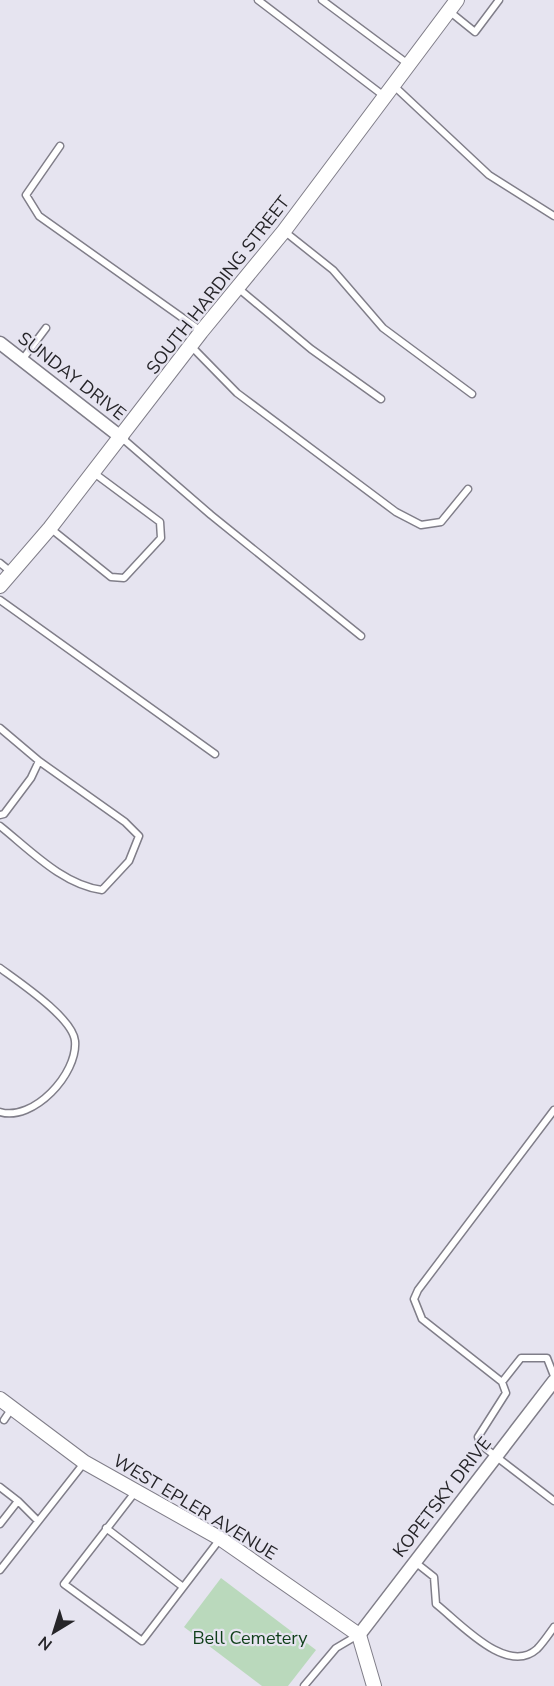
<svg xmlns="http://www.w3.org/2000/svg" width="554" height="1686" viewBox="0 0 554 1686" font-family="'Nunito Sans',sans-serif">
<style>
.green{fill:#bad9bc}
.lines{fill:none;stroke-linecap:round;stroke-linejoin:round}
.service-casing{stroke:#807e89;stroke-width:9}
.minor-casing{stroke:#807e89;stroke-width:15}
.tertiary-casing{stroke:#807e89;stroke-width:16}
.service{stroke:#fff;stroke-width:6}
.minor{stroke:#fff;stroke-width:12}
.tertiary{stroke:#fff;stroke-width:14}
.labels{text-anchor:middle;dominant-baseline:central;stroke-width:4.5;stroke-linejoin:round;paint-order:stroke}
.street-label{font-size:18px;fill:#262529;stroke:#e6e4f0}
.park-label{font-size:18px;fill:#0f3f19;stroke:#e6e4f0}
</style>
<rect width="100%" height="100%" fill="#e6e4f0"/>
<path class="green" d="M 221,1578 L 316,1650 L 288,1686 L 262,1686 L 184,1627 Z"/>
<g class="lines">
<g class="service-casing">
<path id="service" d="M 258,0 L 384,96
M 322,0 L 408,64
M 449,11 L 475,32 L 499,0
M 393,85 L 489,175 L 554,216
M 60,146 L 26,195 L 39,216 L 201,331
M 284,231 L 333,270 L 383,328 L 472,394
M 238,288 L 311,349 L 381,399
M 191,346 L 237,393 L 396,512 L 421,525 L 441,522 L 468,489
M 22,360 L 46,328
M 122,438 L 211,515 L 361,636
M 50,528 L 111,577 L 124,578 L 161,538 L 160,522 L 94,473
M 0,563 L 11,572
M 0,600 L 215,754
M 0,728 L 39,761 L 31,778 L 4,814 L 0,815
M 0,826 C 30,850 63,885 102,890 L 129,861 L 139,836 L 125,822 L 39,761
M 0,968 C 19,982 73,1018 75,1041 C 78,1074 33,1122 0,1112
M 554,1110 L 418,1290 L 414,1299 L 422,1319 L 502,1382 L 506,1393 L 478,1437 L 481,1445 L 554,1501
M 502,1382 L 521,1358 L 547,1358 L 554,1376
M 4,1420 L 12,1408
M 0,1487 L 18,1501
M 136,1491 L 64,1584 L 142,1641 L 220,1539
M 0,1524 L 18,1501 L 38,1521
M 106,1528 L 183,1587
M 415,1562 L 434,1577 L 436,1604 C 460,1623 507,1676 537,1649 C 543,1643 549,1634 554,1627
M 0,1570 L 84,1463
M 304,1686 L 336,1648 L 358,1635"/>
</g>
<g class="minor-casing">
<path id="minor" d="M 0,343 L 122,438
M 359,1635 L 554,1381"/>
</g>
<g class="tertiary-casing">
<path id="tertiary" d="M 0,586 L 50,528 L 201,332 L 284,231 L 457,0
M 0,1399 L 84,1462 L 221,1539 L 359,1635 L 374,1686"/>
</g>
<use href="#service" class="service"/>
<use href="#minor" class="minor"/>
<use href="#tertiary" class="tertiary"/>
</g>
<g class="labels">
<g class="street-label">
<text transform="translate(218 285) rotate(-52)">SOUTH HARDING STREET</text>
<text transform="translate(72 376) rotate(38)">SUNDAY DRIVE</text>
<text transform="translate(442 1497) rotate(-52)">KOPETSKY DRIVE</text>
<text transform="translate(195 1507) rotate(31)">WEST EPLER AVENUE</text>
</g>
<g class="park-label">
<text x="250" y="1638">Bell Cemetery</text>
</g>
</g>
<g transform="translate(54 1632) rotate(218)" stroke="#e6e4f0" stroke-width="4.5" paint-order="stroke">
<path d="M0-4.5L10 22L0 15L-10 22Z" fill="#262529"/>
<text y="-9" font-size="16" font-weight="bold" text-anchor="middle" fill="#262529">N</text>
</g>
</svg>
